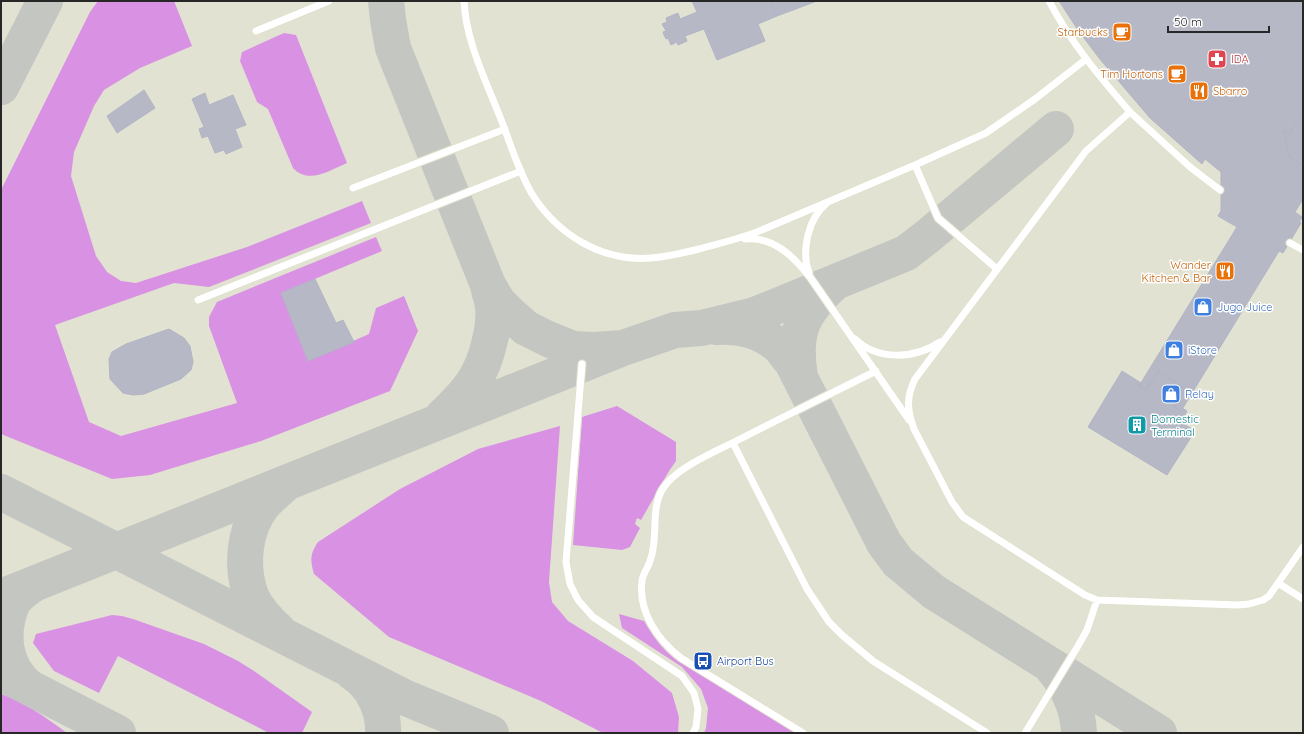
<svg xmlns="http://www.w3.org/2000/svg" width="1304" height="734" viewBox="0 0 1304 734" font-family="Quicksand,sans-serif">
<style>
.airport{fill:#e2e2d3}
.green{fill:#d891e3}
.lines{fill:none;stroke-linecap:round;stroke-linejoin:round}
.taxiway{stroke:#c4c6c2;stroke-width:36}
.building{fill:#b6b9c5;stroke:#b1b4c5}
.service-casing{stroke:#e0e1cd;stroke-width:9}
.service{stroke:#fff;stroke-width:7}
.labels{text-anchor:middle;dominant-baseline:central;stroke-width:3;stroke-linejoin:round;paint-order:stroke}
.food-label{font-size:11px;fill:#c56008;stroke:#fff;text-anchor:end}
.health-label{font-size:11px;fill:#be3a42;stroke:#fff;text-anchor:start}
.shop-label{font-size:11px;fill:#366cbe;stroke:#fff;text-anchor:start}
.culture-label{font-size:11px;fill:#0d838f;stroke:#fff;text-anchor:start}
.transit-label{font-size:11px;fill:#164399;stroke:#fff;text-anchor:start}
</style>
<rect width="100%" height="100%" fill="#d7dbea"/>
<path class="airport" d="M 1,1 L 1303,1 L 1303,733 L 1,733 Z"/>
<path class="green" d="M 98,1 L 174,1 L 192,46 L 140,68 L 104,90 L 94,106 L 74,152 L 71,176 L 96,256 L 107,272 L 121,281 L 136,283 L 247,247 L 362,201 L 371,223 L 209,287 L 174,283 L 55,325 L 89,422 L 121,436 L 237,403 L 209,326 L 209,317 L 217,302 L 376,237 L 382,251 L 281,293 L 308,361 L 369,334 L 376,308 L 404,296 L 418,331 L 390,391 L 261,441 L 150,475 L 112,479 L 1,434 L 1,190 L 90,12 Z
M 284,33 L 296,35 L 347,163 C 330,170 309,185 293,168 L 268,109 L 257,102 L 240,61 L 242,52 Z
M 617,406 L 676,442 L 676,461 L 669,471 L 641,520 L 637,518 L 635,524 L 640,528 L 630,547 L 622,550 L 573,545 L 582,417 Z
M 560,426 L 549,582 L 552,602 L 568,621 L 633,661 L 672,693 L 679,717 L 678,733 L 603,733 L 541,701 L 389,637 L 314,574 C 310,560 310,554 318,542 L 400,489 L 478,449 Z
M 619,614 L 644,621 C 653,636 661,648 675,659 L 797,733 L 704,733 L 706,728 L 708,708 L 701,689 L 682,667 L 622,628 Z
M 112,615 L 122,616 L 133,619 L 204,644 L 238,661 L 254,671 L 312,712 L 302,733 L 269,733 L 118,656 L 99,693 L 54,671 L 33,643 L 36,634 Z
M 1,694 C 26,702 46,718 67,733 L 1,733 Z"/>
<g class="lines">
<path class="taxiway" d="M 386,1 L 388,20 L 393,48 L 488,285 C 489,292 492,299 493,306 C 494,317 493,329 490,340 C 482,377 468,392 442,417
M 1,87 L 45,1
M 488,285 L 498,302 L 509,313 L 526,328 L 548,339 L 573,349 L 595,350 L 623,348 L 675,330 L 702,328 L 755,315 L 906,253 L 928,236 L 1056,129
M 717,327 C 740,325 763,332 780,347 C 784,352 788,358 792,362 L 884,543 L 898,562 L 934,592 L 1159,733
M 800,377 C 793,333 801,314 833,284
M 1,492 L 406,698 L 491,733
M 1,597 L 623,348
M 278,630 C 267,620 255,607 250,593 C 241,565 244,529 263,505 C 269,498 276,492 283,486
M 1053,669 C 1069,688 1078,708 1079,733
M 1,673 L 118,733
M 353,673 C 373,686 384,710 383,733
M 30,688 C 3,667 0,632 13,602 C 18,595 26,589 34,584"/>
</g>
<path class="building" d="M 692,1 L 770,1 L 777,16 L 758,24 L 765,41 L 717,60 L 704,29 L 685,36 L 687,41 L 678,45 L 677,42 L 671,45 L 668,38 L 666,39 L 664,35 L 663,32 L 666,31 L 662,24 L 667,22 L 666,18 L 678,13 L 680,19 L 697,12 Z
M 770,1 L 817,1 L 777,16 Z
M 1059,1 L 1303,1 L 1303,112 L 1291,130 L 1293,131 L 1290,135 L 1284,131 L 1289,157 L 1303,165 L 1303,199 L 1295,212 L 1302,217 L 1299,222 L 1301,223 L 1283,253 L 1279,251 L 1181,411 L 1174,407 L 1185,388 L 1158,371 L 1146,390 L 1139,386 L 1237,227 L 1218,216 L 1221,211 L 1221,172 L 1205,159 L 1202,164 L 1150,118 L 1099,58 L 1078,30 Z
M 144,90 L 155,108 L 117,133 L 107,116 Z
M 205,93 L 209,105 L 233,95 L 246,125 L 235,129 L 242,147 L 226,154 L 224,150 L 215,153 L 208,136 L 202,138 L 199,129 L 204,127 L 192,99 Z
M 1303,112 L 1303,165 L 1289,157 L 1284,131 L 1290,135 L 1293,131 L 1291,130 Z
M 315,279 L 336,323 L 343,320 L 354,342 L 308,361 L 281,293 Z
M 169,329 L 184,338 L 190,346 L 193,362 L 191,370 L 181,379 L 144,394 L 133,395 L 123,393 L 110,379 L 109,359 L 112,352 L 126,344 Z
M 1122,371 L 1141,383 L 1139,386 L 1146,390 L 1158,371 L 1185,388 L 1174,407 L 1181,411 L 1182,408 L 1187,411 L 1181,422 L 1195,431 L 1167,475 L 1088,427 Z"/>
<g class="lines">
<g class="service-casing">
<path id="service" d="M 464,1 C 466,43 487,83 502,122 C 511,146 519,172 532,194 C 558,235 602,262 651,258 C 667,257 683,253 699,249 C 718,244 738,239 757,232 L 915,165 L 986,133 L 1035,99 L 1085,60
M 1049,1 C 1071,43 1099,76 1130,112
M 256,31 L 329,1
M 915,165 L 938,218 L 997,269
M 353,188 L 505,129
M 1220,190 L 1190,167 L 1130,112 L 1086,151 L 915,379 C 906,398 907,409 914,429 L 952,502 L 963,517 L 1085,595 L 1097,600 L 1238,605 L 1249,604 L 1263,600 L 1269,596 L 1303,547
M 745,239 C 773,236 793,256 810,277 L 909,420
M 1290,243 L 1303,250
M 809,273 C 801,251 808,218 827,203
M 198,300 L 521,171
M 855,339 C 878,361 915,359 940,342
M 582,364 L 566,562 L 570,584 L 578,600 L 593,617 L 682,676 L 694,693 L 698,709 L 696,727 L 693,733
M 733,443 L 807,589 L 829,622 L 842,635 L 873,661 L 987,733
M 1278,583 L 1303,599
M 803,733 L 681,658 C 658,640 638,612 642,581 C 643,573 648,568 650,561 C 659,539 650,511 662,490 C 674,468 717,451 740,439 C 785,416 830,394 876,371
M 1025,733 L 1078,646 L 1087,630 L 1097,600"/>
</g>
<use href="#service" class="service"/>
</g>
<defs>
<g id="cafe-square" transform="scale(1)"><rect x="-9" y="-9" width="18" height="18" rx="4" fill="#e8710a" stroke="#fff"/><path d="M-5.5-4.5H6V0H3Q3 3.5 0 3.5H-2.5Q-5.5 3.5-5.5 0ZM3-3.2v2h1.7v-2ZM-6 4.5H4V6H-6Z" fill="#fff"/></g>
<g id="pharmacy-square" transform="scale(1)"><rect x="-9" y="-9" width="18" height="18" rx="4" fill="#e0444e" stroke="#fff"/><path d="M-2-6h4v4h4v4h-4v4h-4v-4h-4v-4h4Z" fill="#fff"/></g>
<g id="restaurant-square" transform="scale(1)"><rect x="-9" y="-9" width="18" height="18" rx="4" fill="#e8710a" stroke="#fff"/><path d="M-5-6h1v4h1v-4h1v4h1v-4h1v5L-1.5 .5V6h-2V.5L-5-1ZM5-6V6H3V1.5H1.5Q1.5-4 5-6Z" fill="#fff"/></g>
<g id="shop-square" transform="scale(1)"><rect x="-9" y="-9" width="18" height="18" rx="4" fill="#3f7fe0" stroke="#fff"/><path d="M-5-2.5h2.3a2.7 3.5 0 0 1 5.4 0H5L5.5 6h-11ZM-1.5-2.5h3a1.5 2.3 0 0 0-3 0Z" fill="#fff"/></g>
<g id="building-square" transform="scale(1)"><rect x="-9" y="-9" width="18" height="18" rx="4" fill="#0f9aa8" stroke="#fff"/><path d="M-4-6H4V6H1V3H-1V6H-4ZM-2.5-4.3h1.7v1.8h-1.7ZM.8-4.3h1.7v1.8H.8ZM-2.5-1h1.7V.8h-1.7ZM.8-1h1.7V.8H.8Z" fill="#fff"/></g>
<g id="bus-square" transform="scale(1)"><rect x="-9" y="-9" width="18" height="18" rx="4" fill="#1a4fb4" stroke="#fff"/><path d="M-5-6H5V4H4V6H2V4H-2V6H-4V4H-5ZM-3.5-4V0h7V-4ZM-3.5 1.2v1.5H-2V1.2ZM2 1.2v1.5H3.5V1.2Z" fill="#fff"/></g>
</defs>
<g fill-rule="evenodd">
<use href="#cafe-square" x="1122" y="32"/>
<use href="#pharmacy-square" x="1217" y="59"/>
<use href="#cafe-square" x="1177" y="74"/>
<use href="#restaurant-square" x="1199" y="91"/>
<use href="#restaurant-square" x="1225" y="271"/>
<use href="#shop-square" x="1203" y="307"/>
<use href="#shop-square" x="1174" y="350"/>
<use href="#shop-square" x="1171" y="394"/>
<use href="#building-square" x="1137" y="425"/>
<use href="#bus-square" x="703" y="661"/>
</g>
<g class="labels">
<g class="food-label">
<text x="1108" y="32">Starbucks</text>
<text x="1163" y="74">Tim Hortons</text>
<text x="1213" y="91" text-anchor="start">Sbarro</text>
<text x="1211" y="265">Wander<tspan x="1211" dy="13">Kitchen &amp; Bar</tspan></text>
</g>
<g class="health-label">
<text x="1231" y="59">IDA</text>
</g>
<g class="shop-label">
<text x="1217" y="307">Jugo Juice</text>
<text x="1188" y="350">iStore</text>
<text x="1185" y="394">Relay</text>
</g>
<g class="culture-label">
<text x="1151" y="419">Domestic<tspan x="1151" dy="13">Terminal</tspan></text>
</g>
<g class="transit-label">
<text x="717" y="661">Airport Bus</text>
</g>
</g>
<rect width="1304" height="734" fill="none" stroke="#272727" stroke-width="4"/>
<path d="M1168 26v6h101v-6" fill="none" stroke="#272727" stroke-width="2"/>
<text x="1174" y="26" font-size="12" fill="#272727" stroke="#ffffff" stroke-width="3" paint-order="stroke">50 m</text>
</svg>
